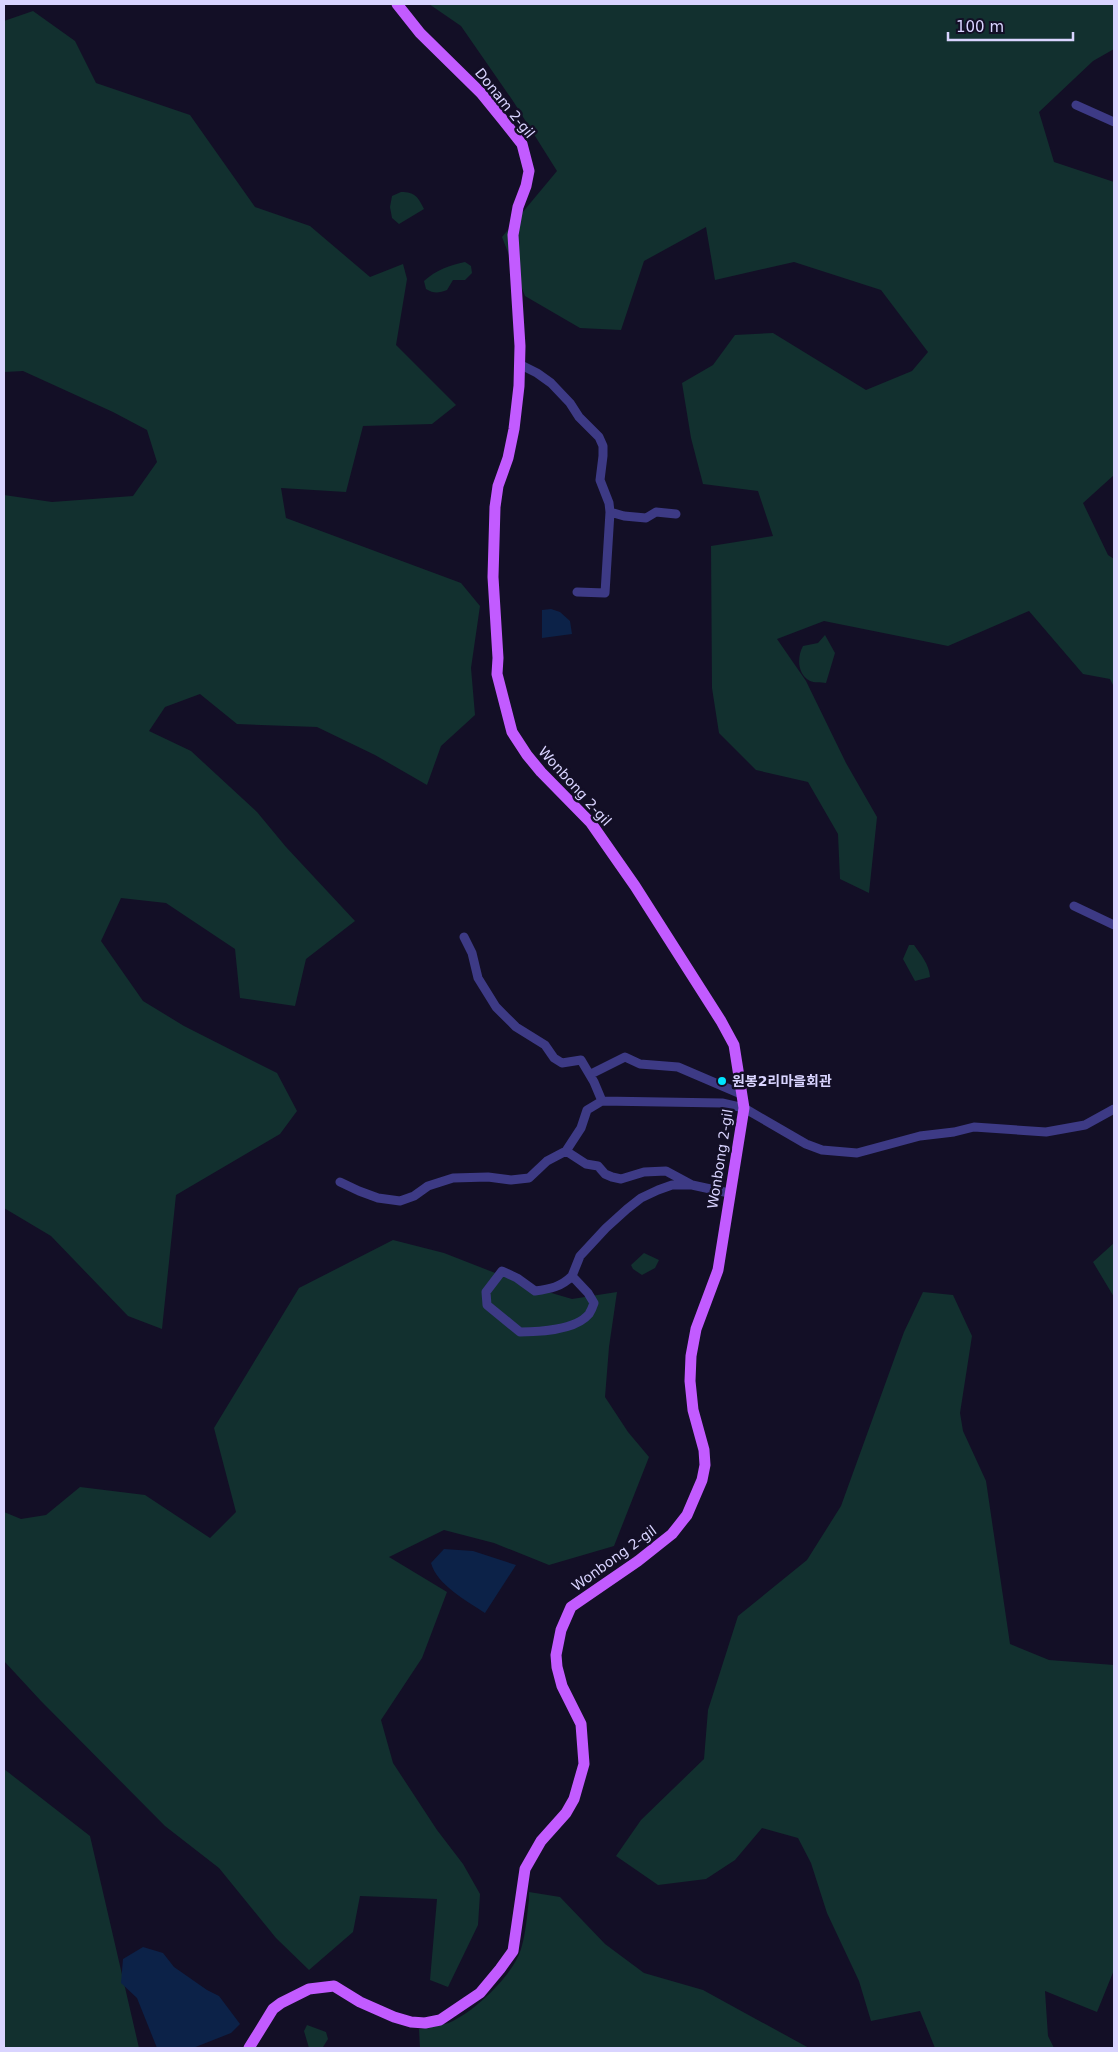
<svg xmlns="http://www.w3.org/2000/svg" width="1118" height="2052" viewBox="0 0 1118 2052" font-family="'DejaVu Sans','Noto Sans KR',sans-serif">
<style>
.green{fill:#12302f}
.water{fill:#0c2248}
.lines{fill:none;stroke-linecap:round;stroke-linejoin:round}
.minor{stroke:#3d3a85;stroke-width:9}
.major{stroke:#c25bff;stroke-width:11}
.poi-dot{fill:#00e5ff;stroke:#130f26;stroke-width:2}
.labels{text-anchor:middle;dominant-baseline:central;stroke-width:5;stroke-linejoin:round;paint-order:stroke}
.street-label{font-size:14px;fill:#d9d4ff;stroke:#130f26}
.poi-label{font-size:14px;font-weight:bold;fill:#d9d4ff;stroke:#130f26;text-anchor:start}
</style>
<rect width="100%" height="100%" fill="#130f26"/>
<path class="green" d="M 429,4 L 1114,4 L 1114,49 L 1093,61 L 1039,112 L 1054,162 L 1114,182 L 1114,475 L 1083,503 L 1108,555 L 1114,559 L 1114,687 L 1110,679 L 1083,674 L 1029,611 L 948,646 L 824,621 L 777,639 L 806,681 L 846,763 L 877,817 L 869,893 L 840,879 L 838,834 L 808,782 L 756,770 L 719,733 L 712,688 L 711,546 L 773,536 L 758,491 L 703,484 L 691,438 L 682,383 L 713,365 L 735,335 L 773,333 L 866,390 L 912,371 L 928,352 L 881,290 L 794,262 L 715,280 L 706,227 L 644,261 L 621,330 L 580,328 L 525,296 L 502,237 L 557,171 L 513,101 L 461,26 Z
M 33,11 L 75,41 L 96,83 L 190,115 L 255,207 L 310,226 L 370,277 L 403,264 L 407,279 L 396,345 L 456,405 L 432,424 L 363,426 L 346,492 L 281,488 L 286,518 L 461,583 L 480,606 L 471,668 L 475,715 L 441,746 L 427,785 L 375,755 L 317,727 L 237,724 L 200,694 L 165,707 L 149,731 L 191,751 L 257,812 L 286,847 L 355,921 L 306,959 L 295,1006 L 240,998 L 235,949 L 166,903 L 121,898 L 101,941 L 143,1001 L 184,1026 L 277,1073 L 297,1111 L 280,1134 L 176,1195 L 162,1329 L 128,1316 L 51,1236 L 4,1208 L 4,495 L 52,502 L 133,496 L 157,462 L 147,430 L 113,412 L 23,371 L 4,372 L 4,21 Z
M 401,192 C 415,192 418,197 424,209 L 399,224 L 392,218 L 390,207 L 392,196 Z
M 465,262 L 471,266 L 472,273 L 465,280 L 453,280 L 447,290 C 439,293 434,294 426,289 L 424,281 C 436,270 450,265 465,262 Z
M 825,635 L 835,653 L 826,683 C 821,682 814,683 810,681 C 797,674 797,657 803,646 L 818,643 Z
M 909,945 L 914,945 C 921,955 929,964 930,977 L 915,981 L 903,959 Z
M 393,1240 L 444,1253 L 531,1287 L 572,1299 L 617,1292 L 609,1347 L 605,1397 L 628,1432 L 649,1457 L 614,1546 L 549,1565 L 494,1543 L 444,1530 L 389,1557 L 447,1592 L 422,1658 L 381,1720 L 393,1763 L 437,1830 L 463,1864 L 480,1894 L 478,1925 L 448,1987 L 430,1980 L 437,1899 L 360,1896 L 353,1932 L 309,1970 L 276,1938 L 219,1868 L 165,1826 L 41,1701 L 4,1661 L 4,1512 L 21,1519 L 46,1515 L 80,1487 L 145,1495 L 210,1538 L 236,1512 L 214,1428 L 299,1288 Z
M 1114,1243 L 1114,1297 L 1093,1262 Z
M 644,1253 L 659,1260 L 655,1268 L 642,1275 L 633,1269 L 631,1265 Z
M 923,1292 L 953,1295 L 972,1336 L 960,1413 L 963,1431 L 986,1481 L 1010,1644 L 1049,1660 L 1114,1665 L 1114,1970 L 1097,2012 L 1045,1991 L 1048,2036 L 1054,2048 L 935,2048 L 920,2011 L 871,2021 L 859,1981 L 827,1913 L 811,1863 L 798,1838 L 762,1828 L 735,1860 L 706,1879 L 658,1885 L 616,1856 L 641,1820 L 704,1759 L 708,1710 L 738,1616 L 807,1560 L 841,1506 L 904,1332 Z
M 4,1769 L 90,1836 L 139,2048 L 4,2048 Z
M 529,1892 L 560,1897 L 605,1944 L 644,1973 L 703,1990 L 809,2048 L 420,2048 L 419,2029 C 429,2027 443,2026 453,2021 C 477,2009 513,1975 521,1949 C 526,1933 527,1915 529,1899 Z
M 307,2025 L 326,2032 L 328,2039 L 323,2047 L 309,2048 L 304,2031 Z"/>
<path class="water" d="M 551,609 L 560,612 L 570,621 L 572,634 L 542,638 L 542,610 Z
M 444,1549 L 473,1551 L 516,1565 L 485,1613 C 467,1601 437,1585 431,1563 Z
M 143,1947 L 163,1953 L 174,1967 L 207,1990 L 219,1996 L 240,2024 L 231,2033 L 193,2048 L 157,2048 L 137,1998 L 121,1983 L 123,1959 Z"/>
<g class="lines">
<path class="minor" d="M 1076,105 L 1114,122
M 521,365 L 537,373 L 551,383 L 570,403 L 579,417 L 599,437 L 603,446 L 603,456 L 600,480 L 609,503 L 610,512 L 605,593 L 577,592
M 610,512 L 624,516 L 646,518 L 656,512 L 676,514
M 1074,906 L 1114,925
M 464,937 L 472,953 L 478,978 L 496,1007 L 516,1027 L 545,1045 L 554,1058 L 562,1063 L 581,1060 L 594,1082 L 602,1101 L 722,1103 L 744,1108 L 806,1144 L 822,1150 L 857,1153 L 920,1136 L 954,1132 L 974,1127 L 1046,1132 L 1085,1125 L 1114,1109
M 591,1074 L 625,1057 L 640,1064 L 678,1067 L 741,1094
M 566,1151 L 586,1164 L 598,1166 L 605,1174 L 612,1177 L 621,1179 L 644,1172 L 666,1171 L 692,1185 L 729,1193
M 340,1182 L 359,1191 L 378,1198 L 400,1201 L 414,1196 L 428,1186 L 453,1178 L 488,1177 L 511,1180 L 529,1178 L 547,1161 L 566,1151 L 581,1128 L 587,1110 L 602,1101
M 572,1276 C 561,1287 550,1289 535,1291 L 517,1278 L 502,1271 L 486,1292 L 487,1305 L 520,1332 C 539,1332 576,1330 589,1314 C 591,1311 593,1306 594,1303 L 588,1293 L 572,1276 L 580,1256 L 606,1228 L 627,1209 L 641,1198 L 658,1190 L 672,1185 L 692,1185"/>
<path class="major" d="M 249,2048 L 273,2009 L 281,2003 L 309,1989 L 334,1986 L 360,2002 L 394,2017 L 411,2022 L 425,2023 L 440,2020 L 480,1993 L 500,1969 L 513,1951 L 525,1869 L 541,1841 L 566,1813 L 574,1799 L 584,1764 L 581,1724 L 562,1686 L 557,1667 L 556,1655 L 561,1630 L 571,1607 L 638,1561 L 672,1534 L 687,1515 L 702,1480 L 705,1465 L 704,1450 L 693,1410 L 690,1381 L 691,1356 L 696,1329 L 718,1270 L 744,1108 L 734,1045 L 721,1021 L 635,886 L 591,823 L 541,772 L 527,755 L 512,732 L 497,674 L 498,658 L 493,577 L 495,507 L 498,486 L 508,458 L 514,429 L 519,386 L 520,346 L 513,235 L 518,207 L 526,186 L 529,171 L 522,144 L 503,120 L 481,93 L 420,33 L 397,4"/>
</g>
<circle class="poi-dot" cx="722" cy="1081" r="5"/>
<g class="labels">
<g class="street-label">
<text transform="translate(505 103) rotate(51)">Donam 2-gil</text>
<text transform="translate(575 786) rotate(48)">Wonbong 2-gil</text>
<text transform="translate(720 1159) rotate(-81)">Wonbong 2-gil</text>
<text transform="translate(614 1558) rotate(-36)">Wonbong 2-gil</text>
</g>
<g class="poi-label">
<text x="732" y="1081">원봉2리마을회관</text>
</g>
</g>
<rect width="1118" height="2052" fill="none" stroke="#d9d4ff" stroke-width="10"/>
<path d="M948 32v8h125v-8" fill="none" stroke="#d9d4ff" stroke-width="2.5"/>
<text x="956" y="32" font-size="15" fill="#d9d4ff" stroke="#130f26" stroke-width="4" paint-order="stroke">100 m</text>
</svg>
